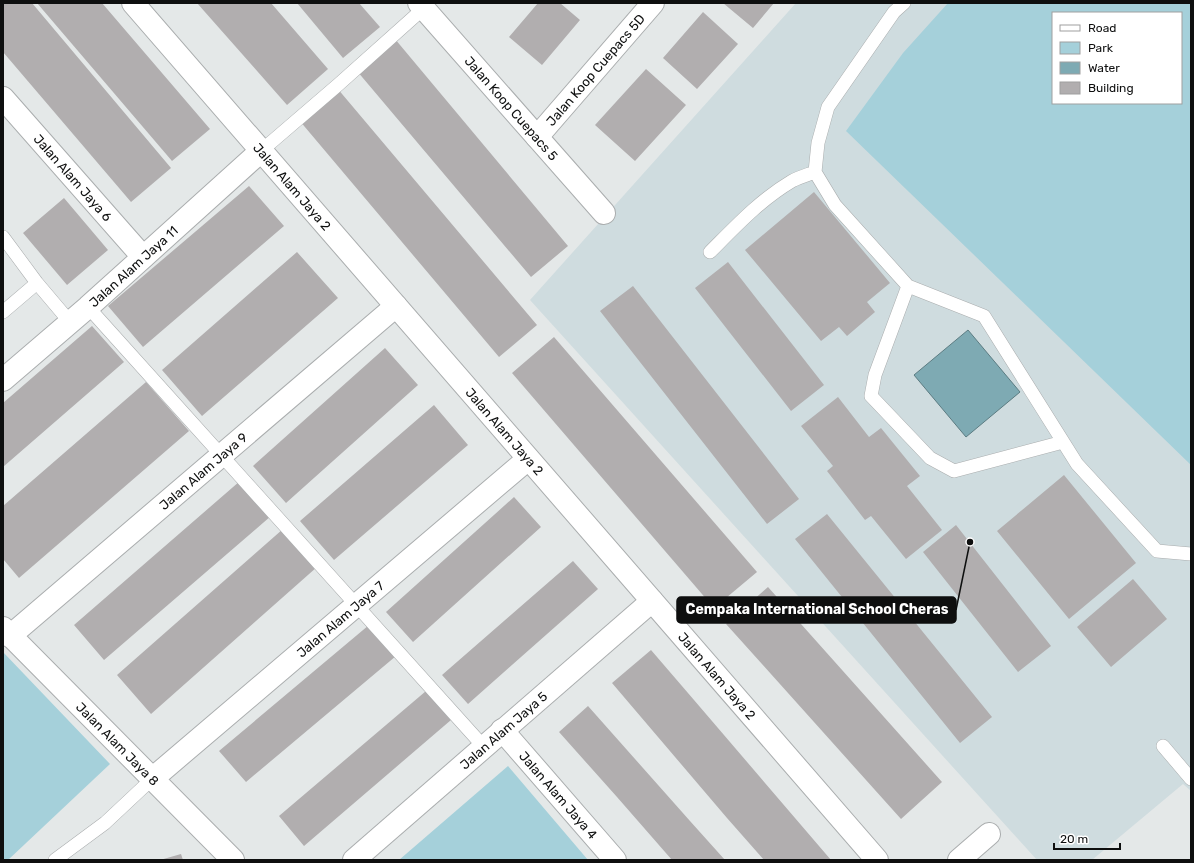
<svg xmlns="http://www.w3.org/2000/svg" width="1194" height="863" viewBox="0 0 1194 863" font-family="Rubik,sans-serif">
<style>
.built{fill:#cfdcdf;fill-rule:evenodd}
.green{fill:#a5d0da;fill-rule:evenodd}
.water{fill:#7eaab3;stroke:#5c7c82}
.building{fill:#b1aeaf}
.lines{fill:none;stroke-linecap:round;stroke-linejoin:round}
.service-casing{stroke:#aaadae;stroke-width:14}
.minor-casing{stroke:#aaadae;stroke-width:24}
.service{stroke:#fff;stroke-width:13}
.minor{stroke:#fff;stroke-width:22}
.labels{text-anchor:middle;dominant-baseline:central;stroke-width:3;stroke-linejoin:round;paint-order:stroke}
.street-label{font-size:13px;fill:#0e0f0f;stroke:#fff}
.leader{fill:none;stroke:#0e0f0f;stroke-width:1.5}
.callout-dot{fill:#0e0f0f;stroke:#fff;stroke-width:1.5}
.callout{fill:#0e0f0f;stroke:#0e0f0f;stroke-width:1.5}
.callout-label{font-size:14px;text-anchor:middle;font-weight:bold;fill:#fff}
</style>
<rect width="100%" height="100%" fill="#e4e8e8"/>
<path class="built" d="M 796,3 L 1191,3 L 1191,791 L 1183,784 L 1092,860 L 1037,860 L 530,300 ZM 1053,13 L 1181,13 L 1181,103 L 1053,103 Z"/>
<path class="green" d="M 948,3 L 1191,3 L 1191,465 L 846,131 L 903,53 ZM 1053,13 L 1181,13 L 1181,103 L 1053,103 Z
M 3,652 L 110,764 L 8,860 L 3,860 Z
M 508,766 L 588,860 L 399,860 Z"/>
<path class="water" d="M 968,330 L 1020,392 L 966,437 L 914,375 Z"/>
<path class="building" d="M 3,3 L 32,3 L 171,168 L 131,202 L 3,52 Z
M 37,3 L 102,3 L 210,129 L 172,161 Z
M 197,3 L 271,3 L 328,69 L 287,105 Z
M 297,3 L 359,3 L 380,27 L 343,58 Z
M 538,3 L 560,3 L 580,20 L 542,65 L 509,37 Z
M 723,3 L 774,3 L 753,28 Z
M 703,12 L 738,44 L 697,89 L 663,58 Z
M 395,39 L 568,246 L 531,277 L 357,71 Z
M 646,69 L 686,105 L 635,161 L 595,125 Z
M 337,88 L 537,325 L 499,357 L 299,120 Z
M 249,186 L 284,226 L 143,347 L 108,306 Z
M 814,192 L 890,283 L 867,302 L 875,312 L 847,336 L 839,327 L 821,341 L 745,250 Z
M 64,198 L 108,250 L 67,285 L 23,233 Z
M 297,252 L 338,298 L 202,416 L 162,370 Z
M 728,262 L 824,385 L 791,411 L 695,288 Z
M 633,286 L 799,499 L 767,524 L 600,311 Z
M 92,326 L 124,362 L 3,467 L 3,403 Z
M 554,337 L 757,572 L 714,608 L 512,373 Z
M 385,348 L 418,385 L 286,503 L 253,466 Z
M 146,382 L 189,431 L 19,578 L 3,559 L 3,506 Z
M 838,397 L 869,437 L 881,428 L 920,476 L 907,486 L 942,530 L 906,559 L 871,516 L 865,520 L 827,471 L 833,466 L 801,426 Z
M 434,405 L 468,445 L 334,560 L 300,521 Z
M 1064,475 L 1136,563 L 1069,619 L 997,531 Z
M 240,481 L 271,516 L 104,660 L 74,625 Z
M 514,497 L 541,527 L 413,642 L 386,612 Z
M 827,514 L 992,717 L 960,743 L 795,539 Z
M 956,525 L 1051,646 L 1018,672 L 923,552 Z
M 283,529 L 317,567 L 151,714 L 117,675 Z
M 573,561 L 598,589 L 468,704 L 442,675 Z
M 1133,579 L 1167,619 L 1111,667 L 1077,627 Z
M 768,587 L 942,782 L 901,819 L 726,624 Z
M 369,625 L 396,656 L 246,782 L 219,751 Z
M 651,650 L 694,700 L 831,860 L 764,860 L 727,818 L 612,683 Z
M 426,691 L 451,720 L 304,846 L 279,816 Z
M 588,706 L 690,821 L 725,860 L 672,860 L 617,797 L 559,732 Z
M 181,854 L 183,860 L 160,860 Z"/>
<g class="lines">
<g class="service-casing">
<path id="service" d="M 904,3 L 894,12 L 828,107 L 818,143 L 815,172 L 835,205 L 908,286 L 984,316 L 1077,464 L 1157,551 L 1191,554
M 261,151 L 339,84 L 424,8
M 3,237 L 37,283 L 70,322
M 710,252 C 736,226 760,200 792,181 C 799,177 807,175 815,172
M 908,286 L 875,375 L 871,396 L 930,458 L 954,471 L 1063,442
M 88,307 L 484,747
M 3,312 L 37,283
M 1163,746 L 1191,779
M 55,860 L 105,823 L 152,779"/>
</g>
<g class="minor-casing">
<g id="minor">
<path id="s1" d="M 133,3 L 877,860"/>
<path id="s2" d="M 419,3 L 604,213"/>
<path id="s3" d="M 3,98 L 143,257"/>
<path id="s4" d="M 537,137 L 653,3"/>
<path id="s5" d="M 3,380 L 88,307 L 261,151"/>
<path id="s6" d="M 3,628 L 233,860"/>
<path id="s7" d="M 10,636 L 396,306"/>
<path id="s8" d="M 502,730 L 615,860"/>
<path id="s9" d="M 152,779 L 528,459"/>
<path id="s10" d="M 354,860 L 652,601"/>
<path d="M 959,860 L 989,834"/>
</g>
</g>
<use href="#service" class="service"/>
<use href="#minor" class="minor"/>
</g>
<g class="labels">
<g class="street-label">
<text stroke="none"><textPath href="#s4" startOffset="89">Jalan Koop Cuepacs 5D</textPath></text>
<text stroke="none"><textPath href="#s2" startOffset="140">Jalan Koop Cuepacs 5</textPath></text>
<text stroke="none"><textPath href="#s3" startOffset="106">Jalan Alam Jaya 6</textPath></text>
<text stroke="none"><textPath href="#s1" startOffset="243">Jalan Alam Jaya 2</textPath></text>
<text stroke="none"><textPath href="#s5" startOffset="173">Jalan Alam Jaya 11</textPath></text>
<text stroke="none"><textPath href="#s1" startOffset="567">Jalan Alam Jaya 2</textPath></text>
<text stroke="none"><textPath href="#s7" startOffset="254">Jalan Alam Jaya 9</textPath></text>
<text stroke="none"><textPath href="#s9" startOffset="247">Jalan Alam Jaya 7</textPath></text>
<text stroke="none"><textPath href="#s1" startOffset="891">Jalan Alam Jaya 2</textPath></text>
<text stroke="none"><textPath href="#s10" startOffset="198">Jalan Alam Jaya 5</textPath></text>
<text stroke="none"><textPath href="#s6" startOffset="163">Jalan Alam Jaya 8</textPath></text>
<text stroke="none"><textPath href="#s8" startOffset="86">Jalan Alam Jaya 4</textPath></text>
</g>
</g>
<path class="leader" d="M970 542L956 610"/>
<circle class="callout-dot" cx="970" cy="542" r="4"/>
<rect class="callout" x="677" y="597" width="279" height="26" rx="4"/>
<g class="callout-label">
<text x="817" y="614">Cempaka International School Cheras</text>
</g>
<rect width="1194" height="863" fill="none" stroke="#0e0f0f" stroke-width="8"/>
<rect x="1052" y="12" width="130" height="92" fill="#ffffff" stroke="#9f9f9f"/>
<rect x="1060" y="25" width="20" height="6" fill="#ffffff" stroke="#9f9f9f"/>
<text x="1088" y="32" font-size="12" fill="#0e0f0f">Road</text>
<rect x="1060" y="42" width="20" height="12" fill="#a5d0da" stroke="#9f9f9f"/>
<text x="1088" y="52" font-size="12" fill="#0e0f0f">Park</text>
<rect x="1060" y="62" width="20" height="12" fill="#7eaab3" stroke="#9f9f9f"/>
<text x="1088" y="72" font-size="12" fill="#0e0f0f">Water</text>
<rect x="1060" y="82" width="20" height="12" fill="#b1aeaf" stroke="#9f9f9f"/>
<text x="1088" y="92" font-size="12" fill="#0e0f0f">Building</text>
<path d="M1054 843v6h66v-6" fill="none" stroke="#0e0f0f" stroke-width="2"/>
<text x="1060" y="843" font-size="12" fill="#0e0f0f" stroke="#ffffff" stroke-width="3" paint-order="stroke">20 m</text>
</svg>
